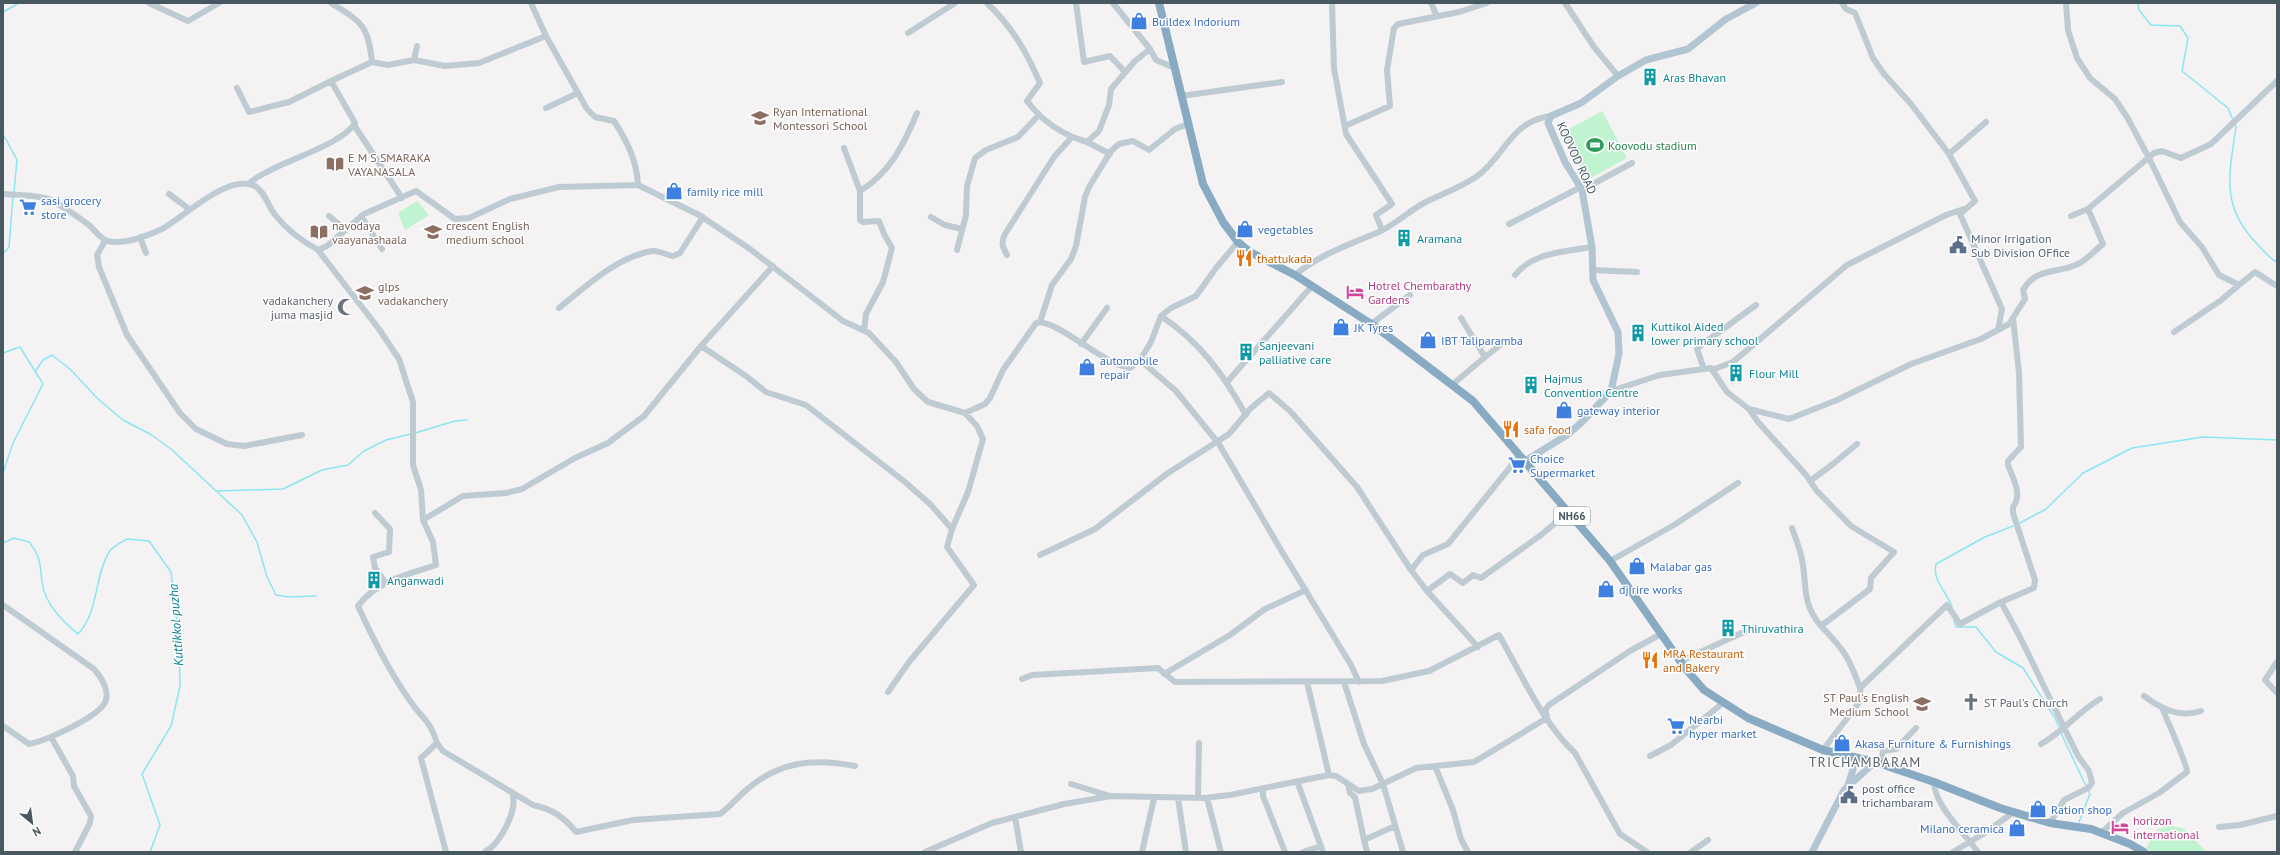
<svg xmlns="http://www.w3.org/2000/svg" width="2280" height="855" viewBox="0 0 2280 855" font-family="'PT Sans',sans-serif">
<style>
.green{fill:#c0f3cf}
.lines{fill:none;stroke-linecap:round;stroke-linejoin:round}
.stream{stroke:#8ae6f2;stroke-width:1.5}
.minor{stroke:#bfcbd2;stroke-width:6}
.major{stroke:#b1c5d2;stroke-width:7}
.highway{stroke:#88aac3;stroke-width:8}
.labels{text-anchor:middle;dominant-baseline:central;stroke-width:3;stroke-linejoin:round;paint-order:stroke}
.shield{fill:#fff;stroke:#7f8a90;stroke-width:1}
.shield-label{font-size:11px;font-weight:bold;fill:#485861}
.shop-label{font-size:12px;fill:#366cbe;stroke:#fff;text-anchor:start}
.culture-label{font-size:12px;fill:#0d838f;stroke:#fff;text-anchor:start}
.education-label{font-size:12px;fill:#785e54;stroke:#fff;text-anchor:start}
.leisure-label{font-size:12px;fill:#27864d;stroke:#fff;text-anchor:start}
.street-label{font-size:12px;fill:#485861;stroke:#fff}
.service-label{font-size:12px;fill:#4e5e75;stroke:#fff;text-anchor:start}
.food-label{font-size:12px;fill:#c56008;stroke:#fff;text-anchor:start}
.hotel-label{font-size:12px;fill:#b23c85;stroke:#fff;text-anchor:start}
.worship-label{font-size:12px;fill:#5b616d;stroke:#fff;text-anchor:end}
.water-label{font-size:13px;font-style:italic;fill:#067f8f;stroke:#fff}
.quarter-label{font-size:14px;letter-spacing:1px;fill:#5e6368;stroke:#fff}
</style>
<rect width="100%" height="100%" fill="#f4f2f2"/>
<path class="green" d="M 1602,111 L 1627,158 L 1587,180 L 1562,133 Z
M 417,201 L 429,215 L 405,230 L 398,213 Z
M 2172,826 L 2185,829 L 2206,852 L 2152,852 L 2146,848 L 2158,829 Z"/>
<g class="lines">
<path class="stream" d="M 2138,3 L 2139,10 L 2151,25 L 2180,26 L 2188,38 L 2182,71 L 2228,108 L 2233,120
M 3,12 L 19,3
M 2235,124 L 2236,127 C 2229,176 2220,207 2259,246 C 2264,251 2270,259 2277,262
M 3,134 L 17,160 L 14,192
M 3,254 L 9,247 L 13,196
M 3,353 L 20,347 L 43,384 L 13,443 L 3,473
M 35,372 L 43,360 L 52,355 L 70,369 L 98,399 L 123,420 L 150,434 L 171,449 L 242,515 L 257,542 L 267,577 L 276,595 L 289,597 L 316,596
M 415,433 L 455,421 L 467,420
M 217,491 L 283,489 L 322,470 L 348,465 L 364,451 L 386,440 L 411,434
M 2020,523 L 2046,509 L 2083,473 L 2132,448 L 2203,437 L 2277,440
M 3,543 L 14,538 L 29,542 C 45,562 38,570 44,591 C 50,609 64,622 78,634 C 99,612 94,577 109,552 C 113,546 122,542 127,539 L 149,541 L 171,572 L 179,639 L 180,686 L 171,726 L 142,774 L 160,825 L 150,852
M 1952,607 C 1947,591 1932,582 1936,564 L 1985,537 L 2013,526
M 1954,620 L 1956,627 L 1976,627 L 1996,652 L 2023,668 L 2055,718 L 2060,729
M 2061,733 L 2086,786
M 2079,822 L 2090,794 L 2088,790"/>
<path class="minor" d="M 149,3 L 188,21 L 219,3
M 531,3 L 546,36 L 587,109 L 595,117 L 614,121 C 627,141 637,161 638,185
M 987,3 C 1013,28 1026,51 1040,83 L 1027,101 C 1042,121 1063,135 1087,142 L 1099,131 L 1109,105 L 1111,89 L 1135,61 L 1150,49 L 1156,60 L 1175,68
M 1076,3 L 1084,62 L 1110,56 L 1125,72
M 1113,3 L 1150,49
M 1332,3 L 1334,68 L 1346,134 L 1392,204 L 1376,215 L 1382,230
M 1431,3 L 1437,16
M 1565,3 L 1594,47 L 1618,76
M 1842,3 L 1846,9 L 1855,13 L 1873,58 L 1884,74 L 1911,104 L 1949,154 L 1975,201 L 1960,214 L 2002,309 L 1998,330
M 2066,3 L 2068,30 L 2077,58 L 2090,78 L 2115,99 L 2127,117 L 2149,158 L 2180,222 L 2202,247 L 2219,275 L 2239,285 L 2220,301 L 2174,332
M 908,33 L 955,3
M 414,60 L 417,46
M 372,62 L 388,65 L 414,60 L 445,66 L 479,63 L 546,36
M 237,88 L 249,112 L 289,102 L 331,81
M 1181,96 L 1282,82
M 546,108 L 578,93
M 354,125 L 402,198
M 1345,126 L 1390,106 L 1387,70 L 1394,28 L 1398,24 L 1459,12 L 1487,3
M 1087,142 L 1110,154
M 844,148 L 860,191 L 860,220 L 863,222 L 879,221 L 884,234 L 892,248 L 883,282 L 866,314 L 864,330
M 1949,154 L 1986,122
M 248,184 C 274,162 341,147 355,123 L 331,81 L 372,62 C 368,25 362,22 331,3
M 1582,190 L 1632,163
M 860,191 C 890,173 904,144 917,113
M 3,194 C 16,195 40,195 51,200 C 59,204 81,219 89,225 C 98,233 102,243 116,242 C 130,242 149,235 162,229 C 183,218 229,172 255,186 C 266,193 268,207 276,216 C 287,230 302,241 318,250 L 327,246 L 364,214 L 416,191 L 455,219 L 469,218 L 510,199 L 559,187 L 638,185 L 699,215 L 750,249 L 843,321 L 869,333 L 896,362 L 914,389 L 928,402 L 965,413 L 985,404 L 990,398 L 1003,370 L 1036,323 C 1055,317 1103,365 1130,368 L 1140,360 L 1151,342 L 1161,316 L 1171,308 L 1196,296 L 1216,268 L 1238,242
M 169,194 L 189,209
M 329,216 L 346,230
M 361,216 L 382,249
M 2071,216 L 2088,209
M 931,217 L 945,225 L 962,229
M 1509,224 L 1581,187
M 140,237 L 146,253
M 105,241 L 97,255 L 99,267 L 127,335 L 180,413 L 196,429 L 227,444 L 244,446 L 302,435
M 318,250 L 379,329 L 399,359 L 413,402 L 413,465 L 421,490 L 423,520 L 433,542 L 436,565 C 409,574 376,581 358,606 C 373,639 391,675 413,705 C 425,721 430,721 437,743 L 421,758 L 446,852
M 957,250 L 966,215 L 967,186 L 975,158 L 986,150 L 1018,137 L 1038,116
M 1007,255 C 1002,246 1001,242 1005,234 L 1054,157 L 1072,137
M 1593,270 L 1637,272
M 1295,275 C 1320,254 1351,244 1381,231 C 1397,223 1409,211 1424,203 C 1442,194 1459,188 1476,177 C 1505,157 1510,121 1551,116
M 1515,275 C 1532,253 1566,251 1592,247
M 2239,285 L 2255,272 L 2277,286
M 559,308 C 586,286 617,257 652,251 C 658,250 667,255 673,256 L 680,253 L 703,217
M 1161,316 C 1201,343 1223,374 1246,415
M 1040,322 L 1052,285 L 1071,259 L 1076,246 L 1085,197 L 1089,187 L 1111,151 L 1119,144 L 1133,141 L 1149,150 L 1175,129 L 1188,124
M 1371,324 L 1410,295
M 1081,344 L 1107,308
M 701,346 L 746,376 L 766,392 L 806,405 L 905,482 L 930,504 L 952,529 L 947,547 L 974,585 L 909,662 L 888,692
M 1485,357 L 1503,343
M 1140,360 L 1176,391 L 1219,444 L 1281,550 L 1351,665 L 1359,682
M 1704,369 L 1697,349 L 1700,346 L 1756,305
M 1712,370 L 1733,362 L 1847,265 L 1946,215 L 1964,209
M 1227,382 L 1312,286
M 1453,384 L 1485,357 L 1461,318
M 1611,391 L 1660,375 L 1711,368 L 1727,392 L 1749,409 L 1789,419 L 1837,400 L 1911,364 L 1981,339 L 2009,324 L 2025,299 L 2023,290 C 2036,267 2057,274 2078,264 C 2087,260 2095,250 2103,244 L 2088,209 L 2154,153 L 2162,151 L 2181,158 L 2211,144 L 2277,81
M 1749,409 L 1758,422 L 1807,476 L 1816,490 L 1851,526 L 1894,552 L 1871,578 L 1870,589 L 1821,626 C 1844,650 1849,657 1860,688
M 1810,481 L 1833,464 L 1857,444
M 375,513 L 390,529 L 389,552 L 373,557 L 375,568 L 383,579 L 380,586
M 423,520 L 463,496 L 506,493 L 522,489 L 575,458 L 608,443 L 644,416 L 701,346 L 773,266
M 1792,528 C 1795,537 1799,546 1801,555 C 1808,584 1800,601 1821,626
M 952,529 L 968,492 L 983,439 L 977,426 L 965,413
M 1040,555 L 1095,529 L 1168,473 L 1229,434 L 1250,409 L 1269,393 L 1290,411 L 1357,487 L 1411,570
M 1610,561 L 1674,525 L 1738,483
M 1427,591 L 1450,574 L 1463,583 L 1473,575 L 1481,578 L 1541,535 L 1568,512
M 2001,602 L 2034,588 L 2035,580 L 2013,513 L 2013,507 C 2023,494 2013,479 2008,465 L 2008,461 L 2021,447 L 2019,373 L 2013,318
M 3,605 L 94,669 C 101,677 109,688 106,700 C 102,716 45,741 29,744 L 3,726
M 1478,647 L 1427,591 L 1411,570 L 1423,555 L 1448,544 L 1520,455
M 1681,661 L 1746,631
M 2277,662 L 2265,680 L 2277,693
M 1164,674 L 1230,635 L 1265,609 L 1306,590
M 1022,679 L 1032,675 L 1158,668 L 1175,682 L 1382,681 L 1429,671 L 1499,635 C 1522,675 1542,722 1575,753 L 1620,834 L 1647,852
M 1307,682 L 1329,775
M 1344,682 L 1364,744 L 1383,784 L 1403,852
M 2144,696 C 2162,709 2178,718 2201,711
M 1547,716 L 1545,710 L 1549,705 L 1630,651 L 1661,634
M 51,737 L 73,776 L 74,786 L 91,816 L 90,823 L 75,852
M 437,743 L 443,751 L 533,805 C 552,809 564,817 576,832 L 633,820 L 720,814 C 730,807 736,799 745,791 C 779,761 813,758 855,766
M 2041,744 C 2064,731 2078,712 2100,699
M 1823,750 L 1861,700 L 1860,688 L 1947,605 L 1960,624 L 2001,602 L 2021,639 L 2078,756 L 2089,771 L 2092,783 L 2088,788 L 2064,800 L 2050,823
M 1650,756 L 1671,745 L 1723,703
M 1881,765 L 1883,751 L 1896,749 L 1916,728
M 1435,766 L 1453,810 L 1461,839 L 1468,852
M 1297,781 L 1323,852
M 1934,782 C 1934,805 1965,834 1978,852
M 1071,784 L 1110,796
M 1348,784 L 1350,793 L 1355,797 L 1364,840 L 1395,826
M 1263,788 L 1263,796 L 1285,852
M 1178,798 L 1186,852
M 1198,798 L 1199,743
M 1207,798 L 1221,852
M 1015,817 L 1021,852
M 2219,827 L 2240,825 L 2277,816
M 2101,833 L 2123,813 L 2159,793 L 2187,772 C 2188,766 2167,720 2163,710
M 1364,840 L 1367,852
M 485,852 C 500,844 519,809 512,792
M 925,852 L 992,823 L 1064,804 L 1111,796 L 1204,798 L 1230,795 L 1329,775 L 1336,776 L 1359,791 L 1372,789 L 1416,768 L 1474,762 L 1547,718
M 1142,852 L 1154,798
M 1303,852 L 1321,846
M 1691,852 L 1708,840
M 1953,852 L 1983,834 L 2014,812"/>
<path class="major" d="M 1525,461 L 1567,435 L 1582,422 L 1611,391 L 1619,354 L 1618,332 L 1593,280 L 1592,247 L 1582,190 L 1565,162 L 1548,123 L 1551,116 L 1581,103 L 1618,76 L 1646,60 L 1688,49 L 1726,19 L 1756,3
M 1848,785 L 1853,770 L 1853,757
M 1812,852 L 1844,790 L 1875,762"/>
<path class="highway" d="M 1159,3 L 1203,184 L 1223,222 L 1238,242 L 1250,252 L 1295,275 L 1376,327 L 1473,401 L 1610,561 L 1685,668 L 1704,690 L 1748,718 L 1823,750 L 1875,762 L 1934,782 L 2000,808 L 2050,823 L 2091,829 L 2130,844 L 2144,852"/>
</g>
<defs>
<g id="shop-bare" transform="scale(1.38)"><path d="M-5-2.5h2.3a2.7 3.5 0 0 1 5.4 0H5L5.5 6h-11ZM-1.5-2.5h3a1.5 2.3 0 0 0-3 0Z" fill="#3f7fe0" stroke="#fff" stroke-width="2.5" paint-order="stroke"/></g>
<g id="building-bare" transform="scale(1.38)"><path d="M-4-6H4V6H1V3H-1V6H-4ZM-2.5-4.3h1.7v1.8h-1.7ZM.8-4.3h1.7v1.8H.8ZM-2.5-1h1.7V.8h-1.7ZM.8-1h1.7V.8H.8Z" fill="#0f9aa8" stroke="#fff" stroke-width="2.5" paint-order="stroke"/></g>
<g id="school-bare" transform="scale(1.38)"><path d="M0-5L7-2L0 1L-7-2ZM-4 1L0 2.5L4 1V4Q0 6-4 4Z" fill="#8d6e63" stroke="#fff" stroke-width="2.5" paint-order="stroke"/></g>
<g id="stadium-bare" transform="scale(1.38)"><path d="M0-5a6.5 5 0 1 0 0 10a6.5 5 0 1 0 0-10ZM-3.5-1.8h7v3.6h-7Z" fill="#2e9e5b" stroke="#fff" stroke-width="2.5" paint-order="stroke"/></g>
<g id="library-bare" transform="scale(1.38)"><path d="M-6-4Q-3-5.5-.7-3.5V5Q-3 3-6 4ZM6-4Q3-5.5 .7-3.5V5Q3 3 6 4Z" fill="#8d6e63" stroke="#fff" stroke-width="2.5" paint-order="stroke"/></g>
<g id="supermarket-bare" transform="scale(1.38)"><path d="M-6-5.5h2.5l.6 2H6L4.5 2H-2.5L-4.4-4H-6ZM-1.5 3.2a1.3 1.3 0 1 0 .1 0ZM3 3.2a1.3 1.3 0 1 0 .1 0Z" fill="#3f7fe0" stroke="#fff" stroke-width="2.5" paint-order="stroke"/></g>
<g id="civic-bare" transform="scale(1.38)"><path d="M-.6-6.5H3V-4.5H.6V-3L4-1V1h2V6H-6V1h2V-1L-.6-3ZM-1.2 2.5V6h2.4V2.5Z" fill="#5c6f8a" stroke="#fff" stroke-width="2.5" paint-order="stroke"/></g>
<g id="restaurant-bare" transform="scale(1.38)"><path d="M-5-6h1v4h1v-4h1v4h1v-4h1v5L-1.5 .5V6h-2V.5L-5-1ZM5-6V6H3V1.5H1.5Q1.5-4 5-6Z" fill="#e8710a" stroke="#fff" stroke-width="2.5" paint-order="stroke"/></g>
<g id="hotel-bare" transform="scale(1.38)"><path d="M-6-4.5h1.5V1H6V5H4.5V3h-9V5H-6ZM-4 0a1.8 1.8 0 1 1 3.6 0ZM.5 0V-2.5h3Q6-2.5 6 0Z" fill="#d1479c" stroke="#fff" stroke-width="2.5" paint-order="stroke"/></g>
<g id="mosque-bare" transform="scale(1.38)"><path d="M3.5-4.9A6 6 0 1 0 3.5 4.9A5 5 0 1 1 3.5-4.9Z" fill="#6b7280" stroke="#fff" stroke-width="2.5" paint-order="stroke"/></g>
<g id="church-bare" transform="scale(1.38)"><path d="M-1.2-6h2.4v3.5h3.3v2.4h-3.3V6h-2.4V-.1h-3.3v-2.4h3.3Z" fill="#6b7280" stroke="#fff" stroke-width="2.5" paint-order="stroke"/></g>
</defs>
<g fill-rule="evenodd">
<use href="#shop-bare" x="1139" y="21"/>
<use href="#building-bare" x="1650" y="77"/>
<use href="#school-bare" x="760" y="118"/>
<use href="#stadium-bare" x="1595" y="145"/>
<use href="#library-bare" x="335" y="164"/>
<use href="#shop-bare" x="674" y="191"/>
<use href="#supermarket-bare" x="28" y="207"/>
<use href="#shop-bare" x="1245" y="229"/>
<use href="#library-bare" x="319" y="232"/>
<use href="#school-bare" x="433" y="232"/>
<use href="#building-bare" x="1404" y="238"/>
<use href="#civic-bare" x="1958" y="245"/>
<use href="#restaurant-bare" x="1244" y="258"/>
<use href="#hotel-bare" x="1355" y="292"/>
<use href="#school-bare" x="365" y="293"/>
<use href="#mosque-bare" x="346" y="307"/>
<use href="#shop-bare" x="1341" y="327"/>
<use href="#building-bare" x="1638" y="333"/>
<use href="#shop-bare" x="1428" y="340"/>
<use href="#building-bare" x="1246" y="352"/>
<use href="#shop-bare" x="1087" y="367"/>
<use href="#building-bare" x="1736" y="373"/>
<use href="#building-bare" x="1531" y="385"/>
<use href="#shop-bare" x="1564" y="410"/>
<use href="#restaurant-bare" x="1511" y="429"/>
<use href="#supermarket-bare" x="1517" y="465"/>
<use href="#shop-bare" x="1637" y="566"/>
<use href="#building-bare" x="374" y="580"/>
<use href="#shop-bare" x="1606" y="589"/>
<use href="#building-bare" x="1728" y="628"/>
<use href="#restaurant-bare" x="1650" y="660"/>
<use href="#church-bare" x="1971" y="702"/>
<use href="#school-bare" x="1922" y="704"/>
<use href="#supermarket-bare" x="1676" y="726"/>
<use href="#shop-bare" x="1842" y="743"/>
<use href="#civic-bare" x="1849" y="795"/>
<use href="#shop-bare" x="2038" y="809"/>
<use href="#hotel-bare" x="2120" y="827"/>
<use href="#shop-bare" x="2017" y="828"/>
</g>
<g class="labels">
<rect class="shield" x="1554" y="507" width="36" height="18" rx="3"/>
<g class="shield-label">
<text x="1572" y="516">NH66</text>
</g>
<g class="shop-label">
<text x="1152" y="21">Buildex Indorium</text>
<text x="687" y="191">family rice mill</text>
<text x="41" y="200">sasi grocery<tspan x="41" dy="14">store</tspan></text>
<text x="1258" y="229">vegetables</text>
<text x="1354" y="327">JK Tyres</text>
<text x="1441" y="340">IBT Taliparamba</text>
<text x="1100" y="360">automobile<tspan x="1100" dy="14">repair</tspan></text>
<text x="1577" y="410">gateway interior</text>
<text x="1530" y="458">Choice<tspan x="1530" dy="14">Supermarket</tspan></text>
<text x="1650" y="566">Malabar gas</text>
<text x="1619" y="589">dj rire works</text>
<text x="1689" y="719">Nearbi<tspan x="1689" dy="14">hyper market</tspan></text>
<text x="1855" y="743">Akasa Furniture &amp; Furnishings</text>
<text x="2051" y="809">Ration shop</text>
<text x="2004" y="828" text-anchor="end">Milano ceramica</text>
</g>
<g class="culture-label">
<text x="1663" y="77">Aras Bhavan</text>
<text x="1417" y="238">Aramana</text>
<text x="1651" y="326">Kuttikol Aided<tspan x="1651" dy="14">lower primary school</tspan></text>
<text x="1259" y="345">Sanjeevani<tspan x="1259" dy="14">palliative care</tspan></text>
<text x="1749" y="373">Flour Mill</text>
<text x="1544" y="378">Hajmus<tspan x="1544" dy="14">Convention Centre</tspan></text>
<text x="387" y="580">Anganwadi</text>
<text x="1741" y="628">Thiruvathira</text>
</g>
<g class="education-label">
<text x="773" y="111">Ryan International<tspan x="773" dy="14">Montessori School</tspan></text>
<text x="348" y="157">E M S SMARAKA<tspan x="348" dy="14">VAYANASALA</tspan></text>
<text x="332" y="225">navodaya<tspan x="332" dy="14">vaayanashaala</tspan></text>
<text x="446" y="225">crescent English<tspan x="446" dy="14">medium school</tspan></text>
<text x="378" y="286">glps<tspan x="378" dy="14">vadakanchery</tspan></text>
<text x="1909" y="697" text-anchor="end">ST Paul's English<tspan x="1909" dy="14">Medium School</tspan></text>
</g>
<g class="leisure-label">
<text x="1608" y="145">Koovodu stadium</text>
</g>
<g class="street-label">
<text transform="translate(1577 158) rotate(65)">KOOVOD ROAD</text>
</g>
<g class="service-label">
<text x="1971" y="238">Minor Irrigation<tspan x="1971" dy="14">Sub Division OFfice</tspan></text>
<text x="1862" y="788">post office<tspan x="1862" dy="14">trichambaram</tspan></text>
</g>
<g class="food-label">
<text x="1257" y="258">thattukada</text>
<text x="1524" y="429">safa food</text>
<text x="1663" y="653">MRA Restaurant<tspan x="1663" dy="14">and Bakery</tspan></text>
</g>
<g class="hotel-label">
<text x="1368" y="285">Hotrel Chembarathy<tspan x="1368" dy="14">Gardens</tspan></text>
<text x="2133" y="820">horizon<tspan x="2133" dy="14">international</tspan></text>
</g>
<g class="worship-label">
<text x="333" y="300">vadakanchery<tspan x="333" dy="14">juma masjid</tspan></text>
<text x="1984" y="702" text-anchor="start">ST Paul's Church</text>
</g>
<g class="water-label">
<text transform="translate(176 625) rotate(-94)">Kuttikkol puzha</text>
</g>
<g class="quarter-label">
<text x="1865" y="762">TRICHAMBARAM</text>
</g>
</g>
<rect width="2280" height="855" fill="none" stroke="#485861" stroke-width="8"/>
<g transform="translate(32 823) rotate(151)" stroke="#ffffff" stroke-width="3" paint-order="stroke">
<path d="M0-3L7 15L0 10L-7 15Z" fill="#485861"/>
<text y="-6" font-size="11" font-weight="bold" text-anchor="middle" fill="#485861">N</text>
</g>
</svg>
